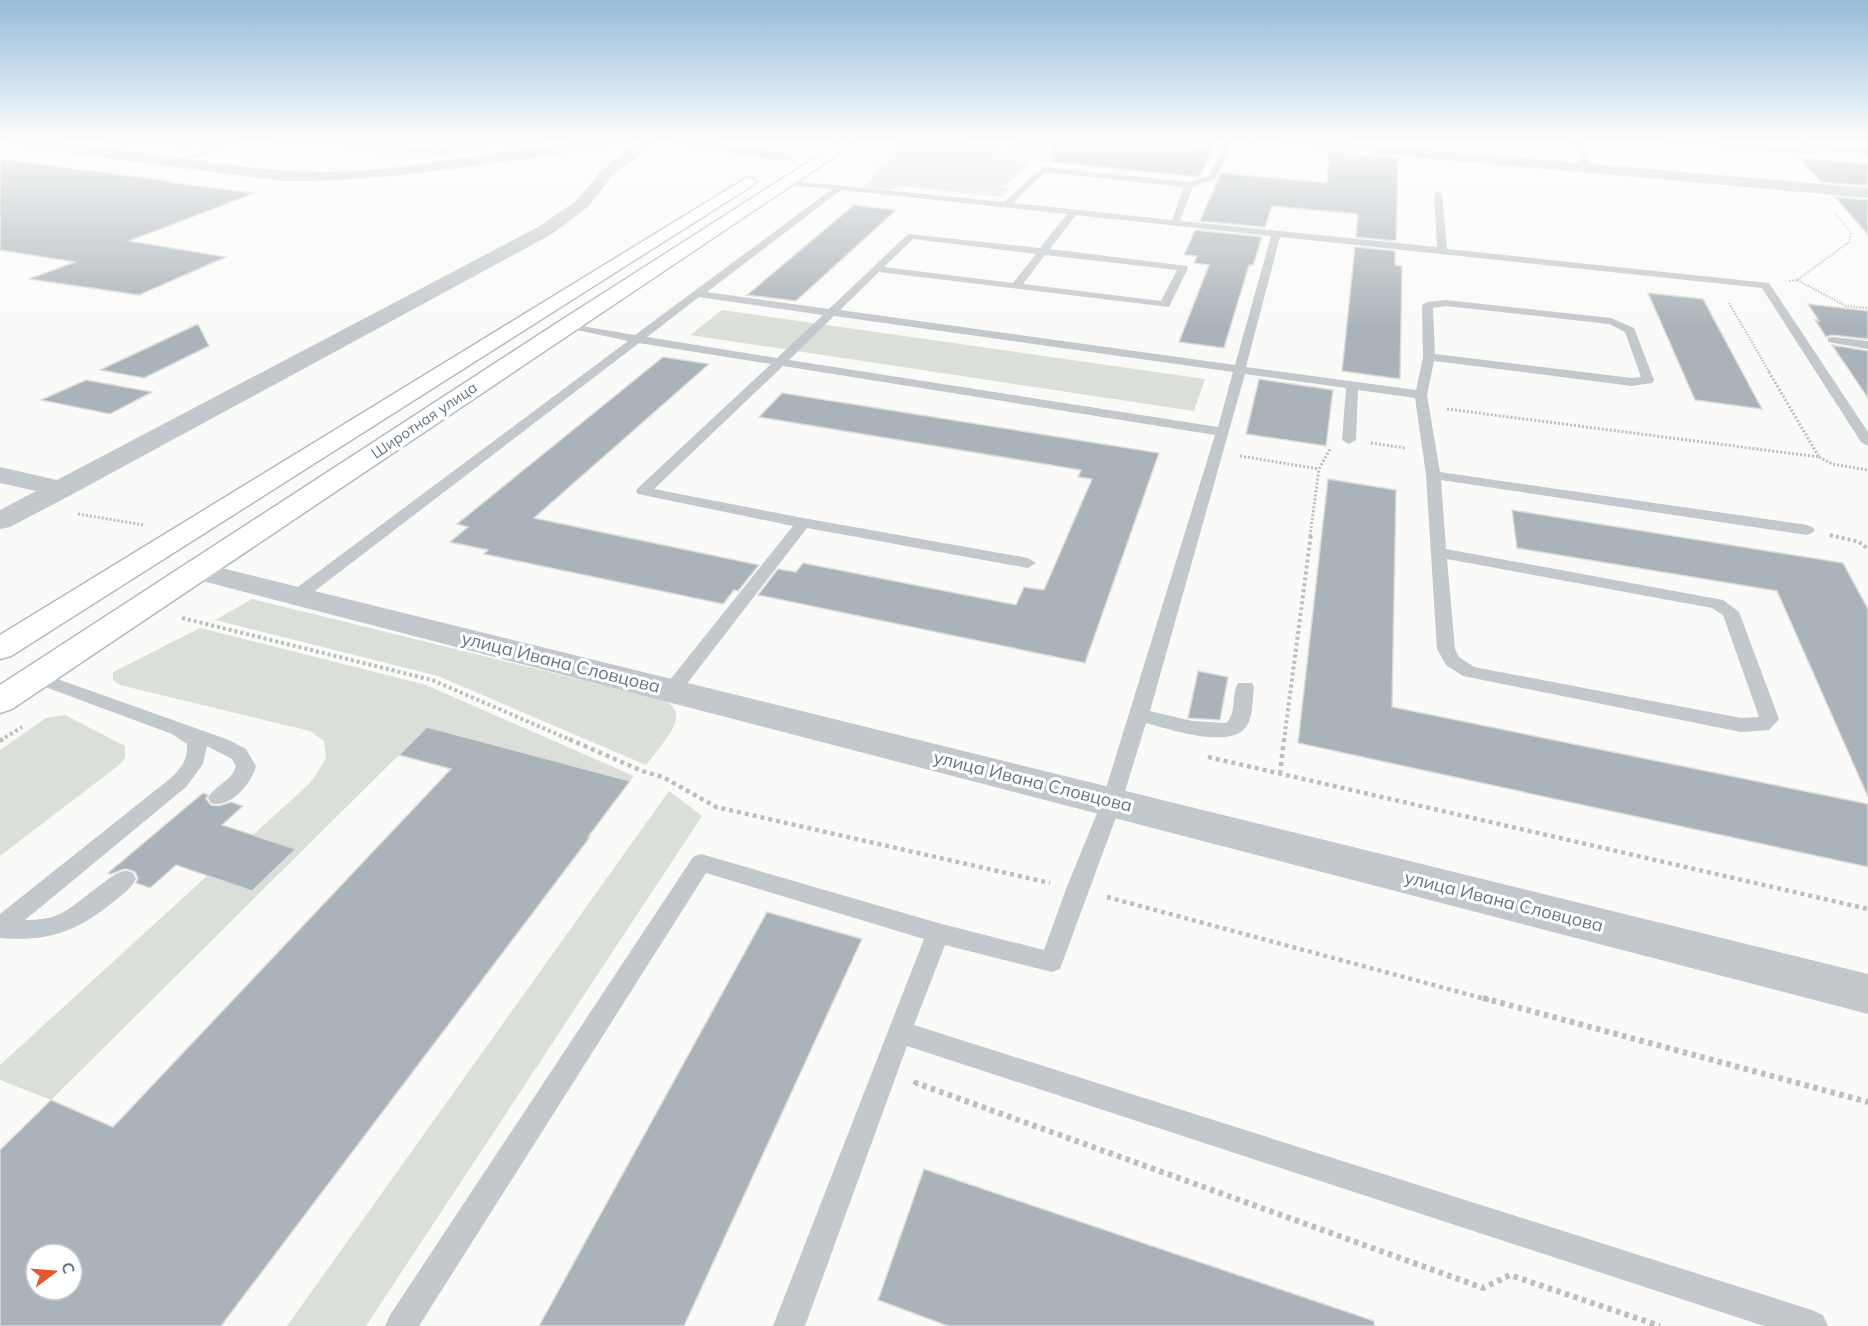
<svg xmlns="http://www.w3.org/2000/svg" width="1868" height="1326" viewBox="0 0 1868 1326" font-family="Mulish,sans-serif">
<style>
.built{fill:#e8e9e9}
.green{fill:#dadfd7}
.building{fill:#aab3b9;stroke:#dcdcda;stroke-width:1.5;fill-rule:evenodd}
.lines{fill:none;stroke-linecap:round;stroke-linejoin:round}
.secondary-casing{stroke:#b3babf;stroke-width:3}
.path-far5{stroke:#bbbfc2;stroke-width:1.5;stroke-dasharray:1.5 1.5;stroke-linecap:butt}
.path-far4{stroke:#bbbfc2;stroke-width:2;stroke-dasharray:1.5 1.5;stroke-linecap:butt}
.path-far3{stroke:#bbbfc2;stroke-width:3;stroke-dasharray:2 2;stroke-linecap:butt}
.path-far2{stroke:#bbbfc2;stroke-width:4;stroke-dasharray:3 3;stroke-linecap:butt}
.path-far1{stroke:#bbbfc2;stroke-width:4.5;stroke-dasharray:4 4;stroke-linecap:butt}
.path{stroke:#bbbfc2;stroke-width:6;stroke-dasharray:4.5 4.5;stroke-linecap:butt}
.service{fill:#c3c8cc;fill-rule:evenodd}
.minor{fill:#c3c8cc;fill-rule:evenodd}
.secondary{fill:#fff;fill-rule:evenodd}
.labels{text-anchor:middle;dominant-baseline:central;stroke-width:6;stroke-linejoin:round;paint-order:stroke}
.far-street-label{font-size:15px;fill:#657683;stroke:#fff}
.street-label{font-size:18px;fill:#657683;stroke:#fff}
</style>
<rect width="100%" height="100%" fill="#fafaf8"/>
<path class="built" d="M 94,142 L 224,142 L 188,153 Z
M 264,142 L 553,142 L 421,161 Z
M 1013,142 L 1216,142 L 1199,176 L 997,157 Z"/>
<path class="green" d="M 906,142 L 1006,144 L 992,158 L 1030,162 L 1009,183 L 1000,186 L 1008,188 L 1002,197 L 900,186 L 890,190 L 863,187 Z
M 722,310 L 1205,379 L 1194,411 L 690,335 Z
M 252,599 L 659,699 C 698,711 660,745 646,765 L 438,676 L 215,620 Z
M 200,628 L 426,685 L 634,776 L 630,781 L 427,727 L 51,1100 L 0,1080 L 0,1065 L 207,876 L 252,891 L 295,849 L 253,835 L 310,783 L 326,759 L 324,741 L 310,731 L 120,685 L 113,680 L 113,672 Z
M 65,715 L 125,746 L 125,758 L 119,765 L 0,856 L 0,750 L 46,718 Z
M 669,791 L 702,816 L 366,1326 L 287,1326 Z"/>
<path class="building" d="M 1052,142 L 1175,142 L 1214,146 L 1199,177 L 1051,162 Z
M 1329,152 L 1398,158 L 1396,241 L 1356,237 L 1358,214 L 1272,206 L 1265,227 L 1200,221 L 1221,173 L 1327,183 Z
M 1799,158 L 1868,164 L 1868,186 L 1821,182 Z
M 0,159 L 169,181 L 166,182 L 255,193 L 129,241 L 226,257 L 139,295 L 29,279 L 75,262 L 0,250 Z
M 1835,197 L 1868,200 L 1868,235 Z
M 854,205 L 896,210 L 796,301 L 747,295 Z
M 1195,230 L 1262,237 L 1253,265 L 1249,265 L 1224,348 L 1179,342 L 1209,265 L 1194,263 L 1197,256 L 1184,255 Z
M 1355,247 L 1395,251 L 1395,265 L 1402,266 L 1400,379 L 1342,371 Z
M 1648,293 L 1703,299 L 1762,409 L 1695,400 Z
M 1808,304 L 1868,311 L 1868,339 L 1832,335 L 1826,337 L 1815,320 L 1819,321 Z
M 198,324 L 209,346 L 144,378 L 100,370 Z
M 1832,345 L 1868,351 L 1868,398 Z
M 663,357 L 709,364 L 534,518 L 759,565 L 738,591 L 734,590 L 723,604 L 484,554 L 488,550 L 450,542 L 468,527 L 457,524 Z
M 1259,379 L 1333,390 L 1326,446 L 1246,434 Z
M 86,380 L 152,392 L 110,414 L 41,400 Z
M 782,393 L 1159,453 L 1085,663 L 758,595 L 778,569 L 796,572 L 803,563 L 1016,605 L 1024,587 L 1044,590 L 1092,479 L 1078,477 L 1081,470 L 759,417 Z
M 1328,479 L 1396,490 L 1392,707 L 1868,804 L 1868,867 L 1298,743 Z
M 1512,510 L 1843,563 L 1868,609 L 1868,797 L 1777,591 L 1517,548 Z
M 1198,671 L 1228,677 L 1220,720 L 1188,718 Z
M 427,727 L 630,781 L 588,837 L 590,837 L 221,1326 L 0,1326 L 0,1150 L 51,1100 L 113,1127 L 451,769 L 399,755 ZM 36,1254 L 72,1254 L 72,1290 L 36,1290 Z
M 203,793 L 208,795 L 206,799 L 211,805 L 219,806 L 231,802 L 243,806 L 222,825 L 296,849 L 252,891 L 176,865 L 150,888 L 136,883 L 138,878 L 135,872 L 130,870 L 124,869 L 111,874 L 108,873 Z
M 767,912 L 862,939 L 684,1326 L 539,1326 Z
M 924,1169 L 1374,1321 L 1374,1326 L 948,1326 L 878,1300 Z"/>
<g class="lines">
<g class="secondary-casing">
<path id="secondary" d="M 840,142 L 856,142 L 12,709 L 0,713 L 0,685 L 560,321 Z
M 748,177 L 753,179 L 756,182 L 753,185 L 11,656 L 0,659 L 0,635 Z"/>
</g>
<path class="path-far5" d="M 1249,143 L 1268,145
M 875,171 L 900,142
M 1836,214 L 1851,233 L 1849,242 L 1845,245"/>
<path class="path-far4" d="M 1797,280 L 1846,306 L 1868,308
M 1789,281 L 1797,280 L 1848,243
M 1729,303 L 1770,373"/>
<path class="path-far3" d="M 1447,409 L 1819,457 L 1769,372
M 1371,443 L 1405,448
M 1240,456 L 1319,469
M 1819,457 L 1832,464 L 1868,470
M 78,514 L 144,525
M 1830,535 L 1833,536
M 1310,536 L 1319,469 L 1330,449"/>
<path class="path-far2" d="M 1830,535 L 1859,542 L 1868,549
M 182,618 L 432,680 L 573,741
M 0,741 L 22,727
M 1284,741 L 1311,534"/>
<path class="path-far1" d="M 569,739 L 642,771 L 663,777 L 716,807 L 1050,883
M 0,741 L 3,739
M 1208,757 L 1868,909
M 1280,774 L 1284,739
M 1107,897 L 1489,1000"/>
<path class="path" d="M 1483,998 L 1868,1102
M 915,1085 L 916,1083 L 1483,1288 L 1510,1275 L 1660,1326"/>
<path class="service" d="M 128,142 L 140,142 L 104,155 L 97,153 Z
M 228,142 L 239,142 L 177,164 L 170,162 Z
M 332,142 L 357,142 L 440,151 L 462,142 L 472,142 L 441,155 L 336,144 Z
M 1224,142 L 1232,142 L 1216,178 L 1193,187 L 1180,221 L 1437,247 L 1434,194 L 1438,191 L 1442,194 L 1447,249 L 1769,283 L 1868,432 L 1868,446 L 1861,442 L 1762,288 L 1280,237 L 1246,367 L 1416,390 L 1423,357 L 1422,305 L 1427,302 L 1446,300 L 1611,318 L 1634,328 L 1654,380 L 1652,383 L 1632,386 L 1434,361 L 1427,395 L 1440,472 L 1807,525 L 1812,527 L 1815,530 L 1812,533 L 1807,535 L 1441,480 L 1446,549 L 1723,600 L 1739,612 L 1779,719 L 1769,730 L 1741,732 L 1463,676 L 1446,665 L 1437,649 L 1426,475 L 1415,398 L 1358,390 L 1356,440 L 1349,444 L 1342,440 L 1346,388 L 1245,374 L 1150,711 L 1192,721 L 1226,723 C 1237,713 1231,695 1238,683 L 1252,683 L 1254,687 C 1252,699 1254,718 1245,728 C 1228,749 1168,729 1146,723 L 1122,801 L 1060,969 L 1052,972 L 945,945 L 914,1025 L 1812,1310 L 1823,1315 L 1828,1326 L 1764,1326 L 907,1046 L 805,1326 L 773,1326 L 924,939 L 706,873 L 419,1326 L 385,1326 L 390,1315 L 693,857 L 701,854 L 938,923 L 1044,950 L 1066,889 L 1102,801 L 1215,435 L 783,366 L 654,489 L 803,518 L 1028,558 L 1036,563 L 1028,568 L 807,528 L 679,694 L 665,694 L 663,690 L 665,686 L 793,526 L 638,494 L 636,491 L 638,488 L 771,364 L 639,343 L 303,600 L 291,600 L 289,596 L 291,592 L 628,341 L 563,327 L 563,323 L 635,335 L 832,189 L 787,185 L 784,184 L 784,180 L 1004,202 L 1043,167 L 1189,182 L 1209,176 ZM 1045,172 L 1184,187 L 1172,220 L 1013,203 ZM 841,190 L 1067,214 L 1040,248 L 908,234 L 829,309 L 707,292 ZM 1076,215 L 1271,236 L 1235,365 L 840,310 L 879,272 L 1169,307 L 1188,268 L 1187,266 L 1050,249 ZM 913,239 L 1036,254 L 1013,283 L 884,267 ZM 1045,255 L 1177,270 L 1161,301 L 1023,284 ZM 699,297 L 823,315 L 777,358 L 647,337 ZM 1446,306 L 1609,324 L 1625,332 L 1641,377 L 1632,378 L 1435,354 L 1433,308 ZM 834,316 L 1233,372 L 1218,427 L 789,360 ZM 1447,559 L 1712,608 L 1723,615 L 1759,717 L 1741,718 L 1474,667 L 1459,657 L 1455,649 Z
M 1574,142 L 1582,142 L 1591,170 L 1584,168 Z
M 1666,142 L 1698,142 L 1805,150 L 1799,143 L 1806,142 L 1809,145 L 1868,150 L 1868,154 L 1814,150 L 1816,153 L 1812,155 L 1670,144 Z
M 1832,337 L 1868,341 L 1868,349 L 1828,342 L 1828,338 Z
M 35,671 L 229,740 L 246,749 L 256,766 C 252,783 230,809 211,803 L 208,798 C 215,785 232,781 236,766 L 232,759 L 207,746 L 203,764 L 186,787 L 25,920 C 38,920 50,919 62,913 C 76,906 114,871 124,871 C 126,870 130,872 133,873 L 136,879 C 131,889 122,895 113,902 C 77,932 47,942 0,938 L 0,914 L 172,777 C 182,767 188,759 187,744 L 172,734 L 29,681 L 26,677 L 29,673 Z"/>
<path class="minor" d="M 6,142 C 112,139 216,171 322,172 C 425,172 526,139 629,142 L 622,146 C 509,159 397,182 283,181 L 13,146 Z
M 641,142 L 658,142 L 611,177 L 589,206 L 552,234 L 71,495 L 10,527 L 0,529 L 0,510 L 36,491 L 0,483 L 0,467 L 57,480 L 540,226 L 577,200 L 601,171 L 629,148 Z
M 671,142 L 708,142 L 788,153 L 795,157 L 788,161 L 678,146 Z
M 1284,142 L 1338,142 L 1868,188 L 1868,198 L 1291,146 Z
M 197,562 L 1868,974 L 1868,1014 L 187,577 L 182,571 L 187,565 Z"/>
<use href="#secondary" class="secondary"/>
</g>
<linearGradient id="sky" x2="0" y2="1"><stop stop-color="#96bcdc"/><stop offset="0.43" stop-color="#fdfdfc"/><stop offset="1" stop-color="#fdfdfc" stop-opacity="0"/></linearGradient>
<rect width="1868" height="328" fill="url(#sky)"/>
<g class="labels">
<g class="far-street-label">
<text transform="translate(424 420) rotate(-34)">Широтная улица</text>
</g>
<g class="street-label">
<text transform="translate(561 662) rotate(14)">улица Ивана Словцова</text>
<text transform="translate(1033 781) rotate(14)">улица Ивана Словцова</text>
<text transform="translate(1504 901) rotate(14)">улица Ивана Словцова</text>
</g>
</g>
<g transform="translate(54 1272) rotate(74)"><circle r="28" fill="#ffffff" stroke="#c1c8cd" stroke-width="1.5"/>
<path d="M0-4.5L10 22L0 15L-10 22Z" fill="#e4572e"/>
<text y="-9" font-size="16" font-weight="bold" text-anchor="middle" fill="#657683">С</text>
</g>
</svg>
